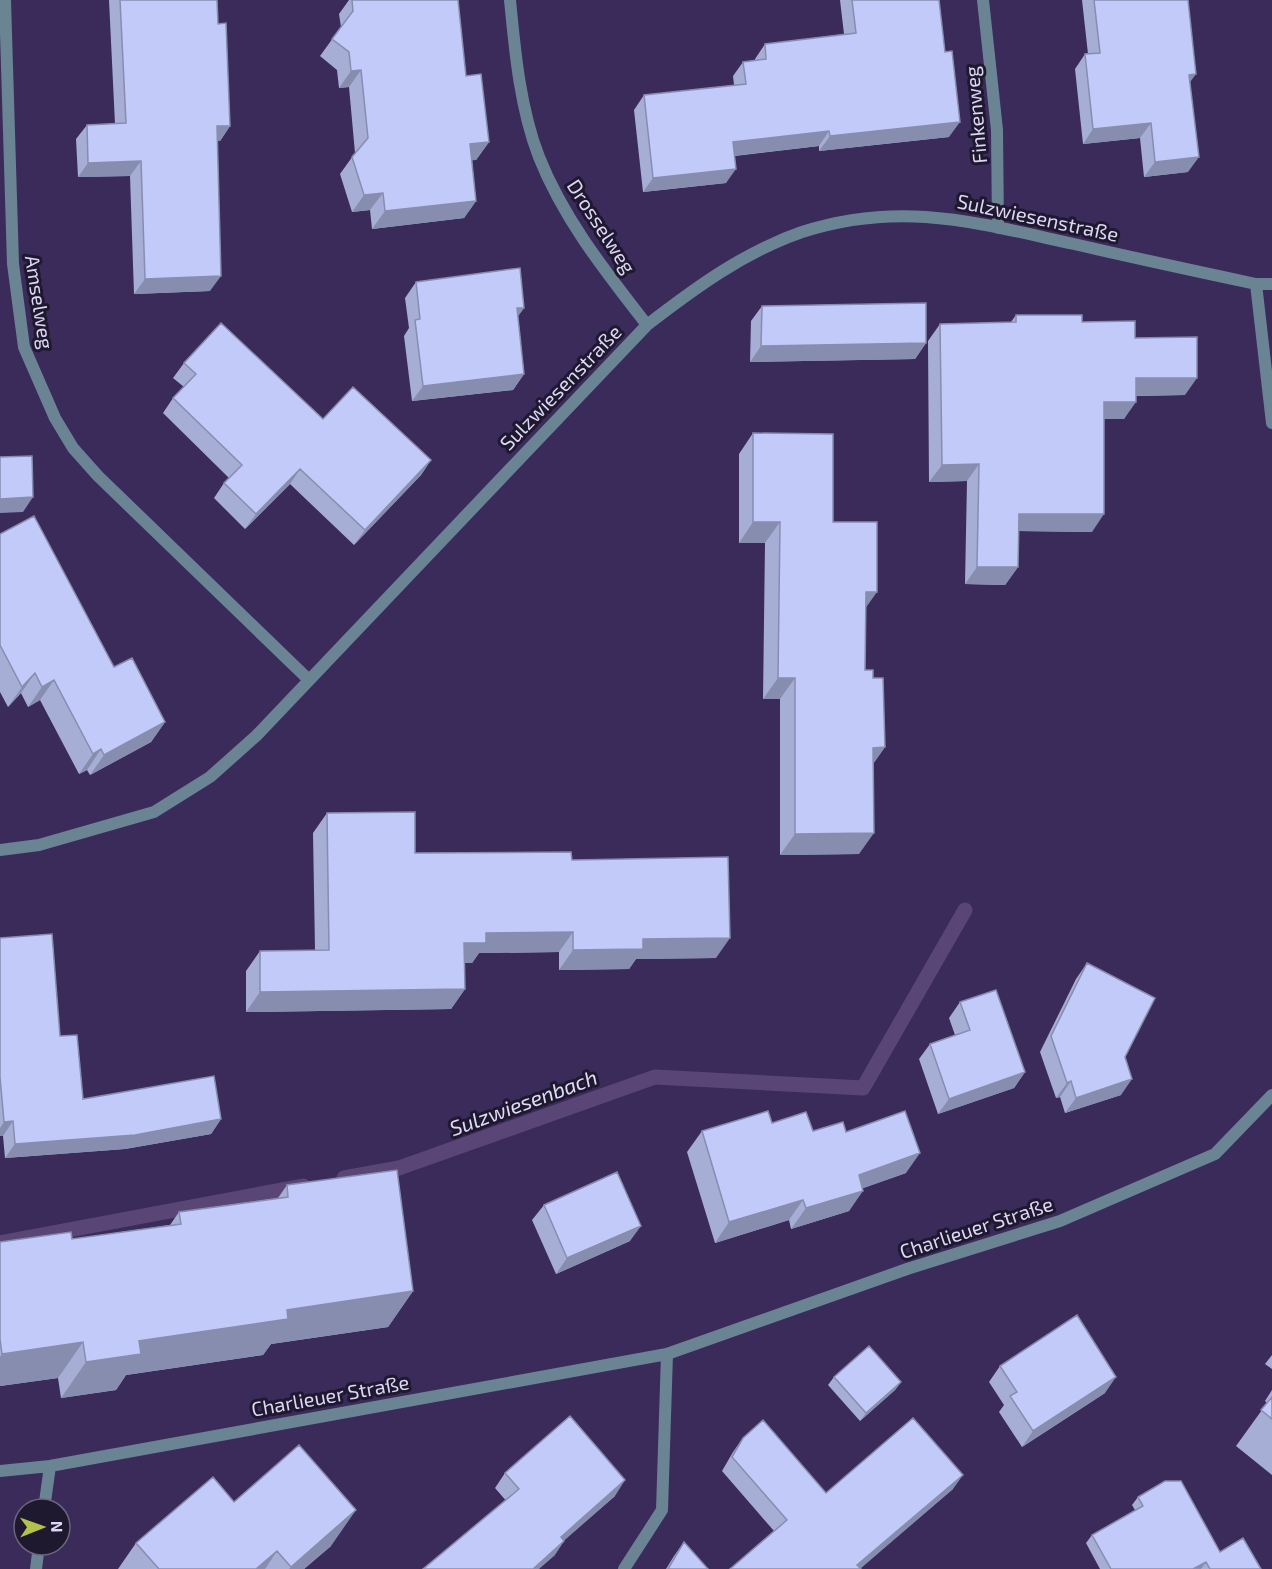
<svg xmlns="http://www.w3.org/2000/svg" width="1272" height="1569" viewBox="0 0 1272 1569" font-family="'Exo 2',sans-serif">
<style>
.lines{fill:none;stroke-linecap:round;stroke-linejoin:round}
.stream{stroke:#594677;stroke-width:15}
.minor{stroke:#6b8494;stroke-width:12}
.wall{fill:#a6aed6}
.shaded-wall{fill:#878dae}
.building{fill:#c1caf9;stroke:#878dae;stroke-width:1.5}
.labels{text-anchor:middle;dominant-baseline:central;stroke-width:6;stroke-linejoin:round;paint-order:stroke}
.street-label{font-size:20px;fill:#ddd6f5;stroke:#1f192f}
.water-label{font-size:21px;font-style:italic;fill:#e2dbf8;stroke:#1f192f}
</style>
<rect width="100%" height="100%" fill="#3a2b5b"/>
<g class="lines">
<path class="stream" d="M 344,1178 L 399,1168 L 655,1077 L 863,1088 L 965,910
M 0,1243 L 303,1186"/>
<path class="minor" d="M 5,0 L 13,264 L 24,347 L 55,418 L 73,448 L 98,476 L 309,680
M 510,0 C 515,52 520,108 539,157 C 564,220 606,272 647,325
M 983,0 L 997,130 L 998,228
M 1256,284 L 1272,423
M 0,850 L 39,845 L 154,812 L 210,777 L 256,736 L 647,325 C 695,288 744,252 802,232 C 902,200 977,223 1074,244 C 1135,258 1195,271 1256,284 L 1272,284
M 0,1471 L 50,1466 L 667,1354 L 907,1269 L 1060,1221 L 1215,1154 L 1272,1095
M 44,1509 L 50,1466
M 36,1569 L 39,1545
M 624,1569 L 662,1510 L 667,1354"/>
</g>
<path class="wall" d="M 109,0 L 217,0 L 218,24 L 230,126 L 220,141 L 217,141 L 210,291 L 134,294 L 130,176 L 78,177 L 76,139 L 87,125 L 115,124 Z
M 349,0 L 458,0 L 466,76 L 489,142 L 476,160 L 472,160 L 476,201 L 464,218 L 372,229 L 370,210 L 352,212 L 340,174 L 355,153 L 349,87 L 339,88 L 337,70 L 320,56 L 341,27 L 339,14 Z
M 840,0 L 939,0 L 949,137 L 819,151 L 819,146 L 735,156 L 726,183 L 643,192 L 634,110 L 644,95 L 734,85 L 733,76 L 743,62 L 755,60 L 755,59 L 765,44 L 844,34 Z
M 1082,0 L 1188,0 L 1190,82 L 1188,172 L 1144,177 L 1140,138 L 1083,144 L 1075,69 L 1085,54 L 1088,54 Z
M 416,282 L 524,308 L 518,316 L 524,374 L 513,390 L 412,401 L 404,336 L 409,328 L 405,298 Z
M 762,306 L 926,343 L 915,359 L 750,362 L 751,321 Z
M 1016,315 L 1082,322 L 1135,338 L 1185,395 L 1136,396 L 1124,419 L 1104,419 L 1092,532 L 1018,531 L 1018,567 L 1005,585 L 965,584 L 967,481 L 929,482 L 928,341 L 940,324 L 1011,322 Z
M 184,363 L 323,419 L 431,460 L 421,475 L 354,545 L 290,484 L 245,529 L 214,498 L 224,483 L 229,478 L 163,413 L 173,398 L 184,387 L 173,378 Z
M 753,433 L 833,522 L 866,608 L 865,670 L 873,678 L 885,747 L 873,764 L 859,854 L 780,855 L 780,699 L 763,699 L 765,543 L 739,543 L 739,454 Z
M 0,534 L 114,667 L 165,722 L 151,742 L 90,775 L 87,770 L 79,774 L 40,700 L 28,707 L 21,693 L 8,707 L 0,692 Z
M 327,813 L 415,853 L 572,860 L 716,958 L 636,959 L 629,969 L 559,970 L 559,952 L 479,953 L 472,963 L 465,963 L 465,989 L 451,1009 L 246,1012 L 246,971 L 260,951 L 315,950 L 313,833 Z
M 0,938 L 60,1036 L 83,1099 L 221,1119 L 211,1134 L 125,1149 L 5,1158 L 3,1136 L 0,1136 Z
M 1087,963 L 1125,1057 L 1121,1095 L 1065,1113 L 1060,1097 L 1056,1098 L 1040,1052 L 1076,979 Z
M 960,1002 L 1025,1072 L 1014,1088 L 938,1114 L 919,1059 L 930,1044 L 955,1035 L 949,1018 Z
M 772,1123 L 813,1131 L 846,1132 L 906,1173 L 863,1188 L 849,1211 L 791,1229 L 789,1220 L 715,1243 L 687,1152 L 702,1131 Z
M 287,1185 L 413,1291 L 388,1327 L 271,1344 L 263,1355 L 126,1375 L 116,1390 L 61,1398 L 58,1378 L 0,1386 L 0,1242 L 72,1239 L 170,1225 L 179,1212 L 278,1198 Z
M 544,1205 L 630,1241 L 556,1274 L 532,1220 Z
M 1272,1355 L 1272,1369 L 1265,1364 Z
M 1000,1366 L 1105,1393 L 1022,1447 L 999,1412 L 1004,1405 L 989,1382 Z
M 834,1377 L 901,1382 L 895,1390 L 860,1421 L 828,1385 Z
M 1272,1390 L 1272,1475 L 1236,1446 L 1267,1403 L 1265,1401 Z
M 743,1438 L 826,1493 L 953,1489 L 860,1568 L 774,1531 L 722,1471 L 733,1452 Z
M 505,1473 L 615,1496 L 564,1540 L 564,1541 L 554,1556 L 495,1488 Z
M 1138,1497 L 1220,1552 L 1261,1569 L 1100,1569 L 1086,1543 L 1092,1535 L 1135,1510 L 1132,1505 Z
M 234,1502 L 331,1546 L 304,1569 L 118,1569 L 136,1543 Z
M 684,1542 L 708,1569 L 666,1569 L 674,1556 Z"/>
<path class="shaded-wall" d="M 361,70 L 349,87 L 339,88 L 351,71 Z
M 1196,74 L 1185,89 L 1189,75 Z
M 960,122 L 949,137 L 819,151 L 830,136 Z
M 1151,123 L 1140,138 L 1083,144 L 1093,129 Z
M 217,126 L 230,126 L 220,141 L 206,141 Z
M 829,131 L 819,146 L 723,157 L 733,142 Z
M 489,142 L 476,160 L 458,162 L 470,144 Z
M 1199,157 L 1188,172 L 1144,177 L 1155,162 Z
M 141,161 L 130,176 L 78,177 L 88,163 Z
M 736,169 L 726,183 L 643,192 L 653,178 Z
M 383,193 L 370,210 L 352,212 L 364,195 Z
M 476,201 L 464,218 L 372,229 L 385,211 Z
M 221,276 L 210,291 L 134,294 L 145,279 Z
M 517,308 L 524,308 L 513,323 Z
M 926,343 L 915,359 L 750,362 L 761,346 Z
M 524,374 L 513,390 L 412,401 L 423,386 Z
M 1136,378 L 1197,378 L 1185,395 L 1124,396 Z
M 1104,402 L 1136,402 L 1124,419 L 1092,419 Z
M 431,460 L 421,475 L 354,545 L 365,530 Z
M 979,464 L 967,481 L 929,482 L 942,465 Z
M 300,469 L 290,484 L 245,529 L 256,514 Z
M 33,497 L 23,512 L 0,513 L 0,499 Z
M 1019,514 L 1104,514 L 1092,532 L 1007,531 Z
M 753,522 L 780,522 L 765,543 L 739,543 Z
M 977,567 L 1018,567 L 1005,585 L 965,584 Z
M 866,592 L 877,592 L 862,613 Z
M 35,673 L 21,693 L 8,707 L 22,687 Z
M 778,678 L 795,678 L 780,699 L 763,699 Z
M 54,680 L 40,700 L 28,707 L 42,687 Z
M 165,722 L 151,742 L 90,775 L 104,755 Z
M 885,747 L 870,768 L 873,748 Z
M 101,749 L 87,770 L 79,774 L 93,754 Z
M 874,833 L 859,854 L 780,855 L 795,834 Z
M 573,932 L 559,952 L 479,953 L 472,963 L 450,963 L 464,943 L 486,933 Z
M 730,938 L 716,958 L 636,959 L 629,969 L 559,970 L 573,950 L 643,939 Z
M 465,989 L 451,1009 L 246,1012 L 260,992 Z
M 1025,1072 L 1014,1088 L 938,1114 L 949,1099 Z
M 1132,1079 L 1121,1095 L 1065,1113 L 1076,1098 Z
M 1071,1081 L 1060,1097 L 1056,1098 L 1067,1083 Z
M 221,1119 L 211,1134 L 125,1149 L 5,1158 L 15,1144 Z
M 13,1121 L 3,1136 L 0,1136 L 0,1128 L 4,1122 Z
M 920,1153 L 906,1173 L 844,1195 L 859,1175 Z
M 863,1191 L 849,1211 L 791,1229 L 806,1208 Z
M 803,1200 L 789,1220 L 715,1243 L 729,1222 Z
M 641,1226 L 630,1241 L 556,1274 L 567,1258 Z
M 413,1291 L 388,1327 L 271,1344 L 263,1355 L 126,1375 L 116,1390 L 61,1398 L 86,1362 L 139,1341 L 287,1310 Z
M 83,1342 L 58,1378 L 0,1386 L 0,1357 L 2,1354 Z
M 1116,1377 L 1105,1393 L 1022,1447 L 1033,1431 Z
M 901,1382 L 895,1390 L 860,1421 L 866,1413 Z
M 963,1475 L 953,1489 L 860,1569 L 857,1565 Z
M 625,1480 L 615,1496 L 551,1552 L 561,1537 Z
M 356,1510 L 331,1546 L 304,1569 L 289,1569 Z
M 564,1541 L 554,1556 L 539,1569 L 533,1569 Z
M 277,1551 L 265,1569 L 256,1569 Z
M 1206,1562 L 1201,1569 L 1193,1569 Z"/>
<path class="building" d="M 120,0 L 217,0 L 218,24 L 226,23 L 230,126 L 217,126 L 221,276 L 145,279 L 141,161 L 88,163 L 87,125 L 126,123 Z
M 352,0 L 458,0 L 466,76 L 481,74 L 489,142 L 470,144 L 476,201 L 385,211 L 383,193 L 364,195 L 352,157 L 368,138 L 361,70 L 351,71 L 349,52 L 332,39 L 353,11 Z
M 852,0 L 939,0 L 945,52 L 952,51 L 960,122 L 830,136 L 829,131 L 733,142 L 736,169 L 653,178 L 644,95 L 746,84 L 743,62 L 766,59 L 765,44 L 856,33 Z
M 1094,0 L 1188,0 L 1196,74 L 1189,75 L 1199,157 L 1155,162 L 1151,123 L 1093,129 L 1085,54 L 1100,53 Z
M 520,268 L 524,308 L 517,308 L 524,374 L 423,386 L 415,320 L 420,319 L 416,282 Z
M 926,303 L 926,343 L 761,346 L 762,306 Z
M 1016,315 L 1082,315 L 1082,322 L 1135,321 L 1135,338 L 1197,337 L 1197,378 L 1136,378 L 1136,402 L 1104,402 L 1104,514 L 1019,514 L 1018,567 L 977,567 L 979,464 L 942,465 L 940,324 L 1016,322 Z
M 221,323 L 323,419 L 353,387 L 431,460 L 365,530 L 300,469 L 256,514 L 224,483 L 242,465 L 173,398 L 196,374 L 184,363 Z
M 753,433 L 833,434 L 833,522 L 877,522 L 877,592 L 866,592 L 865,670 L 873,670 L 873,678 L 883,678 L 885,747 L 873,748 L 874,833 L 795,834 L 795,678 L 778,678 L 780,522 L 753,522 Z
M 32,456 L 33,497 L 0,499 L 0,457 Z
M 34,516 L 114,667 L 132,658 L 165,722 L 104,755 L 101,749 L 93,754 L 54,680 L 42,687 L 35,673 L 22,687 L 0,645 L 0,534 Z
M 415,812 L 415,853 L 571,852 L 572,860 L 728,857 L 730,938 L 643,939 L 643,949 L 573,950 L 573,932 L 486,933 L 486,943 L 464,943 L 465,989 L 260,992 L 260,951 L 329,950 L 327,813 Z
M 52,934 L 60,1036 L 77,1035 L 83,1099 L 214,1076 L 221,1119 L 135,1135 L 15,1144 L 13,1121 L 4,1122 L 0,1077 L 0,938 Z
M 1087,963 L 1155,998 L 1125,1057 L 1132,1079 L 1076,1098 L 1071,1081 L 1067,1083 L 1051,1036 Z
M 996,990 L 1025,1072 L 949,1099 L 930,1044 L 970,1030 L 960,1002 Z
M 768,1111 L 772,1123 L 806,1112 L 813,1131 L 843,1122 L 846,1132 L 905,1111 L 920,1153 L 859,1175 L 863,1191 L 806,1208 L 803,1200 L 729,1222 L 702,1131 Z
M 397,1170 L 413,1291 L 287,1310 L 288,1319 L 139,1341 L 141,1354 L 86,1362 L 83,1342 L 2,1354 L 0,1339 L 0,1242 L 71,1232 L 72,1239 L 181,1224 L 179,1212 L 288,1197 L 287,1185 Z
M 617,1172 L 641,1226 L 567,1258 L 544,1205 Z
M 1077,1315 L 1116,1377 L 1033,1431 L 1010,1396 L 1017,1392 L 1000,1366 Z
M 869,1346 L 901,1382 L 866,1413 L 834,1377 Z
M 1272,1397 L 1272,1419 L 1261,1410 Z
M 570,1416 L 625,1480 L 561,1537 L 564,1541 L 533,1569 L 423,1569 L 519,1489 L 505,1473 Z
M 913,1418 L 963,1475 L 857,1565 L 861,1569 L 730,1569 L 787,1520 L 732,1457 L 743,1438 L 763,1420 L 826,1493 Z
M 299,1445 L 356,1510 L 291,1567 L 277,1551 L 256,1569 L 159,1569 L 136,1543 L 213,1477 L 234,1502 Z
M 1165,1481 L 1181,1481 L 1220,1552 L 1243,1538 L 1261,1569 L 1210,1569 L 1206,1562 L 1193,1569 L 1111,1569 L 1092,1535 L 1143,1506 L 1138,1497 Z
M 684,1542 L 708,1569 L 668,1569 Z"/>
<g class="labels">
<g class="street-label">
<text transform="translate(975 115) rotate(-95)">Finkenweg</text>
<text transform="translate(1038 217) rotate(12)">Sulzwiesenstraße</text>
<text transform="translate(602 226) rotate(57)">Drosselweg</text>
<text transform="translate(40 302) rotate(81)">Amselweg</text>
<text transform="translate(560 387) rotate(-46)">Sulzwiesenstraße</text>
<text transform="translate(976 1227) rotate(-18)">Charlieuer Straße</text>
<text transform="translate(330 1395) rotate(-10)">Charlieuer Straße</text>
</g>
<g class="water-label">
<text transform="translate(523 1102) rotate(-20)">Sulzwiesenbach</text>
</g>
</g>
<g transform="translate(42 1527) rotate(89)"><circle r="28" fill="#1f192f" stroke="#6b657e" stroke-width="1.5"/>
<path d="M0-4.5L10 22L0 15L-10 22Z" fill="#b3c24b"/>
<text y="-9" font-size="16" font-weight="bold" text-anchor="middle" fill="#ddd6f5">N</text>
</g>
</svg>
